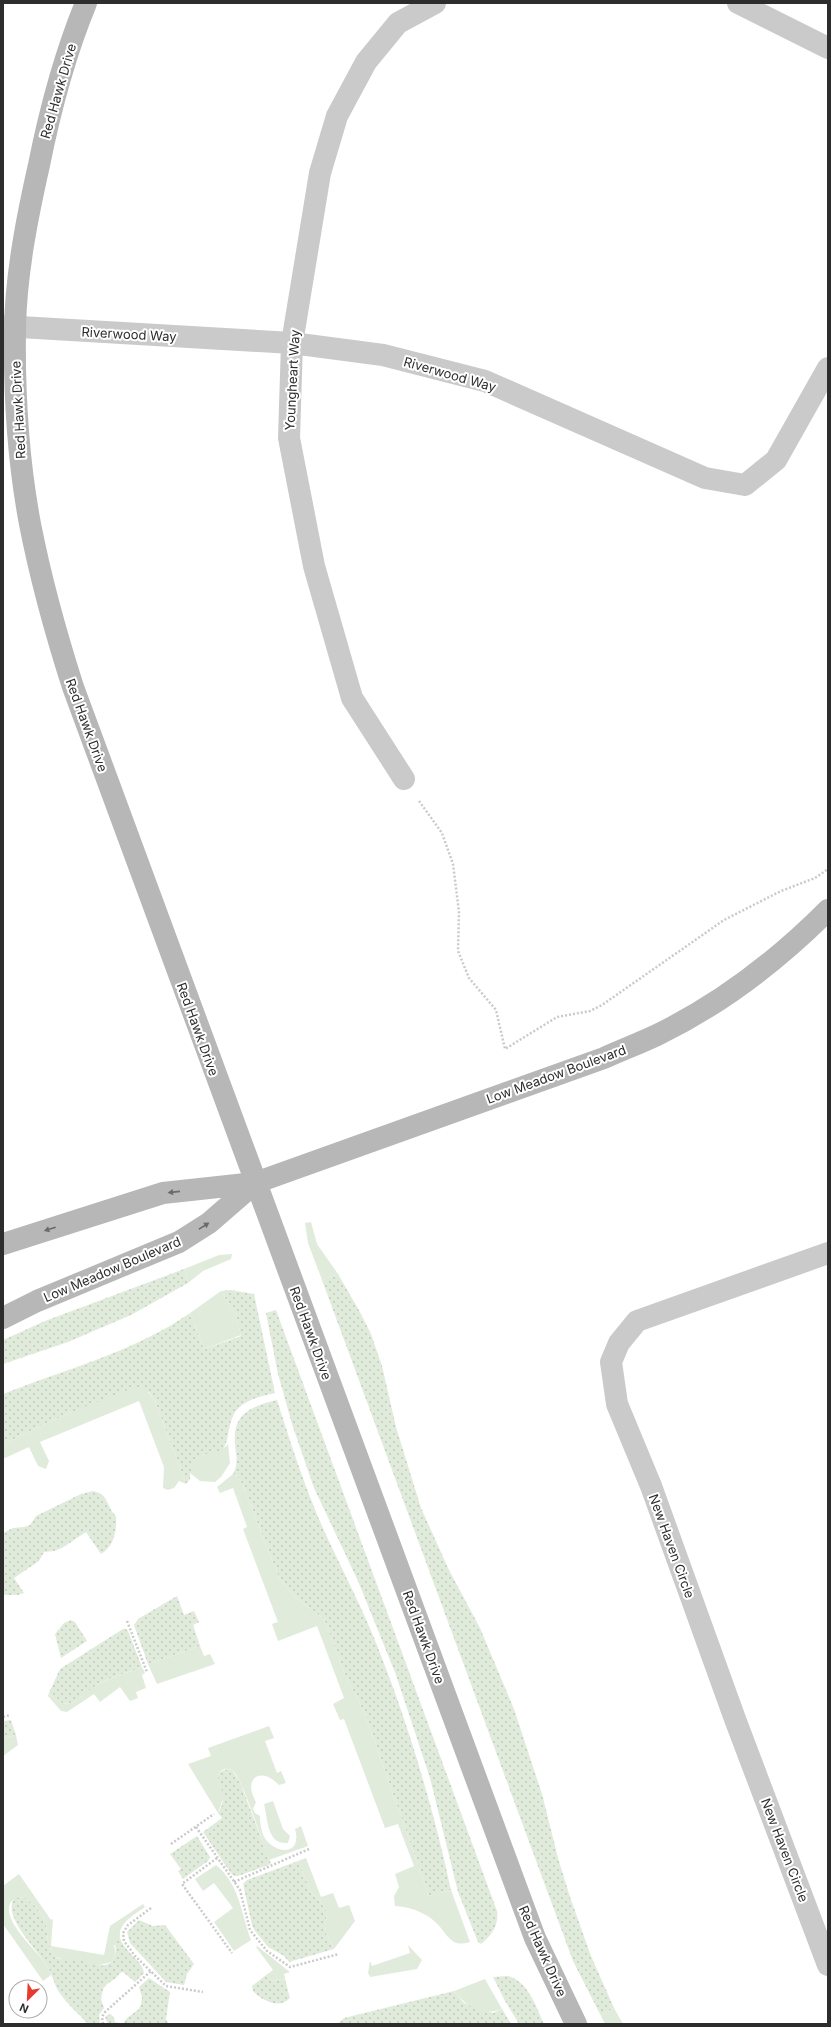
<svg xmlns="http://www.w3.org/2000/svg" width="831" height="2027" viewBox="0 0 831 2027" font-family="Inter,sans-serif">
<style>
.grass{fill:url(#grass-dots)}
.garden{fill:#e1ebdb}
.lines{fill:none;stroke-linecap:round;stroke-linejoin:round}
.path{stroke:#cacaca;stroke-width:2.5;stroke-dasharray:2 2;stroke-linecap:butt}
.street{stroke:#cacaca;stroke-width:22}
.secondary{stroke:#b7b7b7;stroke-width:22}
.oneway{fill:#6b6b6b}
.labels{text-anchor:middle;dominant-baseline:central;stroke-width:4;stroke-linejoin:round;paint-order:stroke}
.street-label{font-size:13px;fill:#2d2d2d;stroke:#fff}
</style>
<defs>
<pattern id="grass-dots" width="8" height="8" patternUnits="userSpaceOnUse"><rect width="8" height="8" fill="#e1ebdb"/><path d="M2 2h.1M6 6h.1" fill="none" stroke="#c1cabc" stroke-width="1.8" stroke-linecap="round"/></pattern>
</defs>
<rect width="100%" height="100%" fill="#fff"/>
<path class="grass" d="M 184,1269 L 188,1283 L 131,1315 L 68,1342 L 3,1364 L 3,1340 L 45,1321 Z
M 338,1274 L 360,1312 L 371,1334 L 382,1366 L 396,1427 L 421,1508 L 449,1570 L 480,1628 L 514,1709 L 542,1794 L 558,1858 L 570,1897 L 591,1956 L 614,2008 L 601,2016 L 573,1961 L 322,1280 Z
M 230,1290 L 254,1294 L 275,1393 C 261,1396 245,1400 236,1411 C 223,1428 235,1459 204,1454 L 190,1473 L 190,1479 L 186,1484 L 155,1401 L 149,1392 L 69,1413 L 3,1444 L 3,1394 C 66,1369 134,1352 190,1313 L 204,1349 L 241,1336 L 236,1316 L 221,1291 Z
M 276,1310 L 497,1911 C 499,1925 492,1935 481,1944 L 478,1942 L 458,1892 L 430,1778 L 396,1675 L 358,1581 L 314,1488 L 292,1424 L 278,1374 L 266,1313 Z
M 277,1400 C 289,1438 301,1475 316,1512 C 333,1553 355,1592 372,1633 C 406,1716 432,1802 451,1890 L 429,1896 L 365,1714 L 346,1677 L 324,1619 L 295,1597 L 279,1578 L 243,1485 L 237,1476 L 233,1474 C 239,1463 236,1456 235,1444 C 232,1414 251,1406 277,1400 Z
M 93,1491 C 110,1495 105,1505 116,1516 C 117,1530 114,1547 101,1554 L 86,1532 L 62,1548 L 54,1551 L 44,1552 L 39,1561 L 14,1578 L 24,1593 L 18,1595 L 3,1595 L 3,1533 L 13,1528 L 24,1527 L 30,1525 L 36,1516 L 81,1494 Z
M 177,1596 L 184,1615 L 194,1611 L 199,1622 L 193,1625 L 200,1646 L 148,1664 L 134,1625 L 138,1619 Z
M 71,1620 L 75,1622 L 87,1641 L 61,1658 L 55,1634 L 64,1623 Z
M 123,1629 L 126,1629 L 128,1631 L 142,1667 C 128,1673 110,1677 98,1684 C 80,1696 69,1716 49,1693 L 60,1669 Z
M 11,1720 L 16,1735 L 3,1738 L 3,1721 Z
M 228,1769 L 232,1770 L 240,1782 L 271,1864 L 238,1876 L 234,1876 L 230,1872 L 203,1832 L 222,1818 L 218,1813 C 231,1791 214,1788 219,1772 Z
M 197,1836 L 210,1857 L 208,1861 L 183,1879 L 178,1871 L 181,1869 L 170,1854 Z
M 298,1861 L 311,1892 L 321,1902 L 327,1912 L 325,1931 L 334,1949 L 289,1962 L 284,1956 L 268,1947 L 255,1931 L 252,1925 L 243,1884 L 247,1880 Z
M 15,1897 L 26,1898 L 36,1907 L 46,1921 L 48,1942 L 55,1957 C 63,1961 72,1957 80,1959 C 93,1962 98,1970 112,1962 L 116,1954 L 115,1943 L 120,1938 C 124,1951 144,1963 144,1973 L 135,1982 L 123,1972 L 120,1973 L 116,1978 L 107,1984 L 103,1989 L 101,1999 L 104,2008 L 99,2015 L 100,2024 L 88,2024 C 78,2013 67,2004 59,1992 C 54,1984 52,1974 47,1966 C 38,1950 0,1915 15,1897 Z
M 139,1920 L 153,1926 L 165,1925 L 194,1964 L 187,1974 L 184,1985 L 166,1982 L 130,1943 L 127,1932 Z
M 266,1975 L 272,1981 L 285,1979 L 290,1998 C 279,2010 261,2000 253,1991 L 252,1986 Z
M 508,1976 C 529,1982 536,2007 544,2024 L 519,2024 L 504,1999 L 493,1977 Z
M 149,1978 L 170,1992 L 166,2019 L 169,2024 L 108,2024 L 105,2017 L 109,2014 L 113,2016 L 115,2022 L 123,2024 L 127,2018 L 139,2009 L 141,2004 L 142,1997 L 139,1987 Z
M 454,1991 L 464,2003 L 493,2013 L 502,2009 L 511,2024 L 337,2024 L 344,2018 Z"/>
<path class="garden" d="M 311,1222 L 317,1244 L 338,1274 L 322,1280 L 308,1243 L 305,1223 Z
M 232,1254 L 231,1259 L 203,1271 L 188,1283 L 184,1269 L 219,1255 Z
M 221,1291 L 236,1316 L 241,1335 L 204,1349 L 190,1313 Z
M 135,1387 C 146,1388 149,1392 155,1401 L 186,1484 L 179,1481 L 174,1488 L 168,1490 L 163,1488 L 164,1467 L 139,1401 L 40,1442 L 49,1461 L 46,1469 L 38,1466 L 29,1447 L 3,1459 L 3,1444 L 69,1413 Z
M 228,1444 L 230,1463 L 221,1477 L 215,1482 L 200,1481 L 190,1473 L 194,1461 L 198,1456 C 210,1452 219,1455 228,1444 Z
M 233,1474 L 237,1476 L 243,1485 L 279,1578 L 295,1597 L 324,1619 L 346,1677 L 365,1714 L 429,1896 L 451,1890 L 470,1942 C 449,1949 447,1931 433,1920 C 422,1911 409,1907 395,1906 L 394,1896 L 399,1887 L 395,1874 L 414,1866 L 398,1824 L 385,1828 L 344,1719 L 340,1720 L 333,1704 L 344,1698 L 317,1626 L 278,1641 L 272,1624 L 278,1622 L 243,1529 L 247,1527 L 233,1488 L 220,1493 L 217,1487 Z
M 200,1646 L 204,1656 L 210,1654 L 215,1664 L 157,1684 L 148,1664 Z
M 142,1667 L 145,1673 L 142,1675 L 146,1688 L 136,1692 L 138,1698 L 130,1701 L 120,1687 L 100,1702 L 94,1694 L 67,1712 L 61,1711 L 48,1696 L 49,1693 C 70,1716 79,1696 98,1684 C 111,1677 128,1673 142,1667 Z
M 269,1726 L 274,1738 L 265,1741 L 277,1773 L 281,1771 L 286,1783 L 279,1785 C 261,1766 242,1778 256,1802 L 253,1809 L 255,1813 L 260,1816 C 260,1822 261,1829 263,1835 C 273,1855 303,1857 295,1829 L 301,1826 L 308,1846 L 269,1860 C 263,1844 243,1780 233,1771 C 229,1767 223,1769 219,1772 L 218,1780 L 224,1796 L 218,1813 L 188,1764 L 211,1756 L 208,1748 Z
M 16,1735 L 18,1745 L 3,1756 L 3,1738 Z
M 273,1801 L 283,1829 L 290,1836 L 288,1843 C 266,1845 268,1818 264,1804 Z
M 306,1858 L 321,1897 L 333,1893 L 339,1908 L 349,1905 L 355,1921 L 334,1949 L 325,1931 L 327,1912 L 321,1902 L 311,1892 L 298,1861 Z
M 216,1865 C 240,1885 241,1913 251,1940 L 234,1951 L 214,1922 L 233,1908 L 214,1883 L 203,1891 L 195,1879 Z
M 19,1874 L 51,1920 L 53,1919 L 51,1946 L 104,1955 L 110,1926 L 143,1904 L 145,1907 C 134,1915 118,1923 120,1938 L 114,1946 L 116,1954 L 112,1962 L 96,1966 L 80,1959 L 67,1960 L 55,1957 L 48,1942 L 46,1921 L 36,1907 L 26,1898 C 19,1897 13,1897 10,1904 C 2,1922 39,1952 47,1966 C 49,1969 50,1972 51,1975 L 43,1981 L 3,1924 L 3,1886 Z
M 408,1945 L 422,1960 L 417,1969 L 370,1977 L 368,1973 L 370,1961 L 372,1966 L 410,1953 Z
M 257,1946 L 290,1972 L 284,1974 L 285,1979 L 272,1981 L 266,1975 L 273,1970 L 256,1947 Z
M 485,1979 L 502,2009 C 481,2017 466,2006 454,1991 Z
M 614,2008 L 623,2024 L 605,2024 L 601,2016 Z"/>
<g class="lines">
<path class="path" d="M 419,801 L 442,833 L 453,864 L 459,912 L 458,951 L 469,978 L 496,1010 L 505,1049 L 557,1017 L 590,1011 L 602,1005 L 724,920 L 781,891 L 815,878 L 828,869
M 127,1621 L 147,1672
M 3,1717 L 10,1715
M 196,1827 L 240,1890 L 250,1930 L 267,1951 L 290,1967 L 339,1954
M 171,1844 L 214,1814
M 217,1858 L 182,1884 L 232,1953
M 234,1882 L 309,1849
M 151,1908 L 128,1925 L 123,1933 L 124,1941 L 135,1956 L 166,1986 L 203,1992
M 103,2024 L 102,2017 L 105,2012 L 151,1971"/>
<path class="street" d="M 738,3 L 828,48
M 3,326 L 292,343 L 383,355 L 485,381 L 705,478 L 745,485 L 776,460 L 828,368
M 404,779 L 352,698 L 314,566 L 289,438 L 292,343 L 320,173 L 337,116 L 366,62 L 398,23 L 435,3
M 828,1253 L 637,1321 L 619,1343 L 611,1362 L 617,1404 L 651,1486 L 735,1719 L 828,1965"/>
<path class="secondary" d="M 86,3 C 65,54 50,110 39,165 C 27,218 16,274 15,328 C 14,393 18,460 30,524 C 41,580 56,634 73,687 L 535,1938 L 576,2024
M 3,1244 L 163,1193 L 255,1183 L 604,1058 C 622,1050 640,1043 657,1035 C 721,1004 778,960 828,910
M 3,1318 L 37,1301 L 179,1242 L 209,1223 L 255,1183"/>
</g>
<defs><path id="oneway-solid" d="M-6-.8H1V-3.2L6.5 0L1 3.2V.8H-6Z"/></defs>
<g class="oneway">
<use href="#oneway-solid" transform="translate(174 1192) rotate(174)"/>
<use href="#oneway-solid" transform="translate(204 1226) rotate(-32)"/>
<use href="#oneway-solid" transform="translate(50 1229) rotate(162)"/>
</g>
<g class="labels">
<g class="street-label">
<text transform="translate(58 91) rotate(-74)">Red Hawk Drive</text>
<text transform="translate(129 334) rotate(3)">Riverwood Way</text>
<text transform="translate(450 374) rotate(16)">Riverwood Way</text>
<text transform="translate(292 380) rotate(-87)">Youngheart Way</text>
<text transform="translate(18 410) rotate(-93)">Red Hawk Drive</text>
<text transform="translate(87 725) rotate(70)">Red Hawk Drive</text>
<text transform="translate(198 1029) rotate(70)">Red Hawk Drive</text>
<text transform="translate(556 1074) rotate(-20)">Low Meadow Boulevard</text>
<text transform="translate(112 1269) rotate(-23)">Low Meadow Boulevard</text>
<text transform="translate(311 1333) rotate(70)">Red Hawk Drive</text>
<text transform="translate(672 1546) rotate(70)">New Haven Circle</text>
<text transform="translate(424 1637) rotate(70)">Red Hawk Drive</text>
<text transform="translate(785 1850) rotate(69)">New Haven Circle</text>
<text transform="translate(543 1951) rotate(66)">Red Hawk Drive</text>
</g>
</g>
<rect width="831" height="2027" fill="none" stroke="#2d2d2d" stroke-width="8"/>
<g transform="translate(28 1999) rotate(204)"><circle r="19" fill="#ffffff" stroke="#ababab"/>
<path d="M0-3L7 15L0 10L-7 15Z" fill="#e63a2e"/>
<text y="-6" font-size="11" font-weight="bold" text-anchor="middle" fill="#2d2d2d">N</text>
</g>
</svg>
